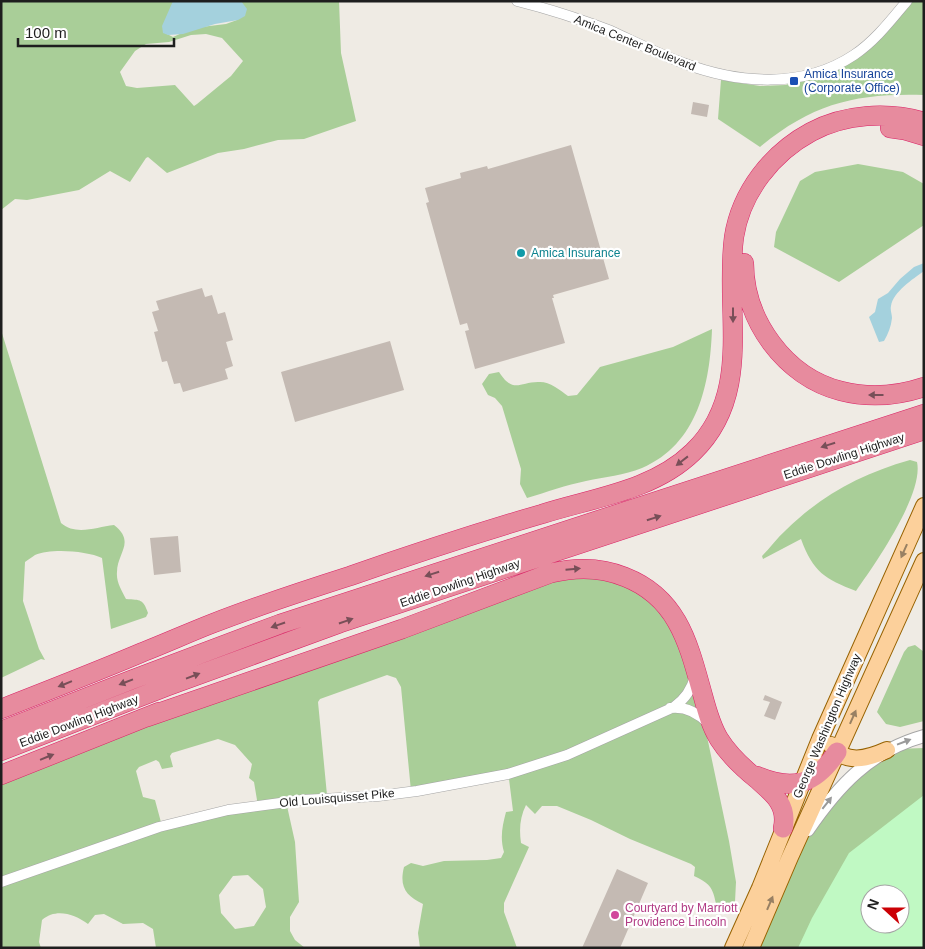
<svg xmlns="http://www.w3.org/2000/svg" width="925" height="949" viewBox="0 0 925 949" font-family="Helvetica,sans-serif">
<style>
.forest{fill:#a9ce98;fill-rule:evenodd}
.park{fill:#c0f9c3;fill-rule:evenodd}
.water{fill:#a4d1dd}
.building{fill:#c4bab3}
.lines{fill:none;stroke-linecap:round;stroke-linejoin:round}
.minor-casing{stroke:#a5a5a5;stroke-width:11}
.tertiary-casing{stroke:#a5a5a5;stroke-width:14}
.primary-casing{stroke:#976200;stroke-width:18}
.motorway-casing{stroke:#da2366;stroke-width:20}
.minor{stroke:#fff;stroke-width:10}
.tertiary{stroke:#fff;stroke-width:12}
.primary{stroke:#fcd09b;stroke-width:16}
.motorway{stroke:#e78b9e;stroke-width:19}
.oneway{fill:#784f58}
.oneway2{fill:#988063}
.oneway3{fill:#9a9a9a}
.transit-dot{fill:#1a4fb4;stroke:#fff;stroke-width:2}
.culture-dot{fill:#0f9aa8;stroke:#fff;stroke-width:2}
.hotel-dot{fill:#d1479c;stroke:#fff;stroke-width:2}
.labels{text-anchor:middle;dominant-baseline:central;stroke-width:4.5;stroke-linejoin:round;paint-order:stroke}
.street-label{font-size:12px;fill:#1e1e1e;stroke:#fff}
.transit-label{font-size:12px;fill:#164399;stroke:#fff;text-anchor:start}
.culture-label{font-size:12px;fill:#0d838f;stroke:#fff;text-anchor:start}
.hotel-label{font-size:12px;fill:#b23c85;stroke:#fff;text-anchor:start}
</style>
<rect width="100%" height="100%" fill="#efebe4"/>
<path class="forest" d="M 1,1 L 177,1 L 163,32 L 173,37 L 193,28 L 226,24 L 237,20 L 236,1 L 339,1 L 341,53 L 356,121 L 304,139 L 278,140 L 244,149 L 218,153 L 167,173 L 148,157 L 146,158 L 130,182 L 110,171 L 79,190 L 27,200 L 15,199 L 1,210 ZM 206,34 L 222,38 L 243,61 L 231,76 L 197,104 L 194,106 L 175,85 L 137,88 L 126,86 L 120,72 L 135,51 L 146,44 L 169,42 L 191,35 Z
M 913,1 L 924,1 L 924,95 C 857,93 813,103 760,147 L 718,119 L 721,80 L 760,86 L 785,85 L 809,79 L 884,31 Z
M 858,164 L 903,172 L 924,184 L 924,225 L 839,282 L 774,247 L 776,232 L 800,181 L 815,172 Z
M 712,329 C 710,384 698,444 642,468 C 624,475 605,477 586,481 C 566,485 547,492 527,498 L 520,484 L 521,469 L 502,406 L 495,398 L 488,395 L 482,384 L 489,374 L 499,372 C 514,395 520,381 540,382 C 550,382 560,390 568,396 L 577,395 L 600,367 L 673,347 Z
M 1,330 L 61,523 C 76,536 96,527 114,525 C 136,542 117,553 117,572 C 116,582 122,591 126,599 C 141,600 143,599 148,613 L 146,617 L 111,629 L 102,558 C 87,551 51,548 35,555 C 32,557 28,560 25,562 L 23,601 L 39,649 L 45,660 L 41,659 L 1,678 Z
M 910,460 L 917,462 C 924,494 875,564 856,591 C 825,579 813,572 801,539 L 763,559 L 762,556 C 770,548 777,538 786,530 C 823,494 861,474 910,460 Z
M 578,571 L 669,600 L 705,727 L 729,841 L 736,882 L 735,902 L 716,904 C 713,887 709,883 694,876 L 695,867 L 691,864 L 630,839 L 591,820 L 557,806 L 542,806 L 535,814 L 526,805 C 520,817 519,829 521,843 L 529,847 L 504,903 L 504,912 L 517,948 L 420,948 L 418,933 L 423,904 C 406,896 399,887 404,867 L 411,863 L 423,866 L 444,861 L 487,860 L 501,858 L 504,852 C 500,838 502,827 506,812 L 513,811 L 509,779 L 411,791 L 401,687 L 396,678 L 387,675 L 320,699 L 318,702 L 327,795 L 287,806 L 295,842 L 299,902 L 290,917 L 290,931 L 295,940 L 305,948 L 156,948 L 153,929 L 143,923 L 123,924 L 104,914 L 95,915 L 88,924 C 74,914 56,908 42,920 L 39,942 L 41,948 L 1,948 L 1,777 ZM 218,739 L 235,745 L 252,764 L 249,778 L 254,782 L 258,806 L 162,826 L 155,800 L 143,797 L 136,771 L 139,767 L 156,760 L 159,762 L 162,769 L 173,767 L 170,756 L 172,753 ZM 248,875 L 263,889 L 266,907 L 254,926 L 235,929 L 221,913 L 219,895 L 233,876 Z
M 915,645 L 924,652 L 924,721 L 900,727 L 886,724 L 877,712 L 904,652 L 908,647 Z
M 924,748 L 924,948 L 755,948 L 802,840 L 833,799 L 896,749 ZM 870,894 L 900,894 L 900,924 L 870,924 Z"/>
<path class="park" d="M 924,795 L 924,948 L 798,948 L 812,918 L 849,853 ZM 870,894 L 900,894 L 900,924 L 870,924 Z"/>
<path class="water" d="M 173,1 L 241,1 L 247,9 L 245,16 L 238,20 L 215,24 L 183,34 L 168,35 L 163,33 L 162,26 Z
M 924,263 L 924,271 C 913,279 893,292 891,306 C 890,310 892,314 892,318 C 891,327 888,334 884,341 L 879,342 L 869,317 L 875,312 L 878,299 L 888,293 L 900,279 L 914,267 Z"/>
<path class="building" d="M 693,102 L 709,105 L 707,117 L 691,114 Z
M 571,145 L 609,279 L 553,295 L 554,298 L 552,298 L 565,343 L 475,369 L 465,331 L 469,330 L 467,323 L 460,325 L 426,203 L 429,202 L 425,188 L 461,178 L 460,173 L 487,166 L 488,169 Z
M 202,288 L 205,297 L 212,295 L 218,314 L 225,312 L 233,340 L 226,342 L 233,366 L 225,369 L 228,379 L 183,392 L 180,383 L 174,384 L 167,361 L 162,362 L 154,332 L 158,331 L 152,312 L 159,310 L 156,301 Z
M 390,341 L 404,390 L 295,422 L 281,372 Z
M 178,536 L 181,572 L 154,575 L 150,538 Z
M 765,695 L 782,702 L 775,720 L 764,716 L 770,702 L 763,700 Z
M 617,869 L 648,883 L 620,948 L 582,948 Z"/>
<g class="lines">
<g class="minor-casing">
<path id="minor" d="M 517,1 C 549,9 580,19 611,31 C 635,42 659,54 683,63 C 739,84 803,89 854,55 C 875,41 891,20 907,1
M 670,708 C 685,706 698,713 708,723
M 1,882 L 159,827 L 228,810 L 302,800 L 378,796 L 417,791 L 508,774 L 567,755 L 674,707 C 685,699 692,689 695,676"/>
</g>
<g class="tertiary-casing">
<path id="tertiary" d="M 808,830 C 838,786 870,751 924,736"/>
</g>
<g class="primary-casing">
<path id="primary" d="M 831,745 C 845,765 867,759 887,750
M 733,948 L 760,888 L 820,739 L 924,506
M 751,948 L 790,857 L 924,561"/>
</g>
<g class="motorway-casing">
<path id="motorway" d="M 890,128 L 904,130 L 924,136
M 744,263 C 744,320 785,377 841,391 C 868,398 897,396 924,387
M 1,709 C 49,690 96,672 143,652 C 166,643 188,633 211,624 C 257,606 303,591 350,576 C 413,554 477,533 542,514 C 592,498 653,491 693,452 C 754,393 724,311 734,237 C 741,192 772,153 811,132 C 844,114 888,111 924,122
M 147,717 L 402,629 L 551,573 C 576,567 601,567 625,577 C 679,598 689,646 703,696 C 707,711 711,726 719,739 C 729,755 743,768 758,780 C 765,787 774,793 779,802 C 784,810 785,819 783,828
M 1,731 L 131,680 L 280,624 L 924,414
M 1,751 L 168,686 L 340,623 L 924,430
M 1,775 L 159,712
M 757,776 C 793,791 815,785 837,752"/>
</g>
<use href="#minor" class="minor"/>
<use href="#tertiary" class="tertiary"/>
<use href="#primary" class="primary"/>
<use href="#motorway" class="motorway"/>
</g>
<defs><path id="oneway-solid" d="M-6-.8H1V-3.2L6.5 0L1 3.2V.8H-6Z" transform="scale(1.25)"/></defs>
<g class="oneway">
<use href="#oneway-solid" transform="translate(733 315) rotate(90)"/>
<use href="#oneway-solid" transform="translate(876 395) rotate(180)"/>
<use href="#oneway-solid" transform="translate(828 445) rotate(162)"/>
<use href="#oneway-solid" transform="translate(682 461) rotate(142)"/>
<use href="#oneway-solid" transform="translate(654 518) rotate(-18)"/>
<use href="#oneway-solid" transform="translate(573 569) rotate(-5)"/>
<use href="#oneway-solid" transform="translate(432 574) rotate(162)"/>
<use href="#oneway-solid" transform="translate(346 621) rotate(-19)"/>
<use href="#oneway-solid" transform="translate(278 625) rotate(161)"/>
<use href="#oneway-solid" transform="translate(193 676) rotate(-21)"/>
<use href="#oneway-solid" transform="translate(126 682) rotate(159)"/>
<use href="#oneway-solid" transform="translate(65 684) rotate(158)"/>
<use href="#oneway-solid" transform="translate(47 757) rotate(-22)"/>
</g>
<g class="oneway2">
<use href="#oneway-solid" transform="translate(904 551) rotate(114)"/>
<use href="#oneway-solid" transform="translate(853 717) rotate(-66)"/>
<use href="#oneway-solid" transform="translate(770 903) rotate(-67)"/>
</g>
<g class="oneway3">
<use href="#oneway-solid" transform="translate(904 742) rotate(-21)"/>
<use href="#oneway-solid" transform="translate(827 803) rotate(-52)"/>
</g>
<rect class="transit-dot" x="789" y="76" width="10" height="10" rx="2.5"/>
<circle class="culture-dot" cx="521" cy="253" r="5"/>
<circle class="hotel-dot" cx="615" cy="915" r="5"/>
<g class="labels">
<g class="street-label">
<text transform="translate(635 43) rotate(22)">Amica Center Boulevard</text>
<text transform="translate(844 456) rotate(-18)">Eddie Dowling Highway</text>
<text transform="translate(460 583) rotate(-19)">Eddie Dowling Highway</text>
<text transform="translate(79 721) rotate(-21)">Eddie Dowling Highway</text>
<text transform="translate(827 726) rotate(-67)">George Washington Highway</text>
<text transform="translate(337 798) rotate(-5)">Old Louisquisset Pike</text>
</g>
<g class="transit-label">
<text x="804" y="74">Amica Insurance<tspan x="804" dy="14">(Corporate Office)</tspan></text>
</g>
<g class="culture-label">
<text x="531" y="253">Amica Insurance</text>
</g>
<g class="hotel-label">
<text x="625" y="908">Courtyard by Marriott<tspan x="625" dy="14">Providence Lincoln</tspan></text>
</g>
</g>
<rect width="925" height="949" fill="none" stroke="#1e1e1e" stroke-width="5"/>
<g transform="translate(885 909) rotate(291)"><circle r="24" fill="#ffffff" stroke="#a5a5a5"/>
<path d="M0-4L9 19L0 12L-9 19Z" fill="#cb0005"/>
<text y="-8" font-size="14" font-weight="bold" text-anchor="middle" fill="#1e1e1e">N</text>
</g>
<path d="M18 38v8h156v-8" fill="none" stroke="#1e1e1e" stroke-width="2.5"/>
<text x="25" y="38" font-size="15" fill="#1e1e1e" stroke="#ffffff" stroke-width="4" paint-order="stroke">100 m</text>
</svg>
